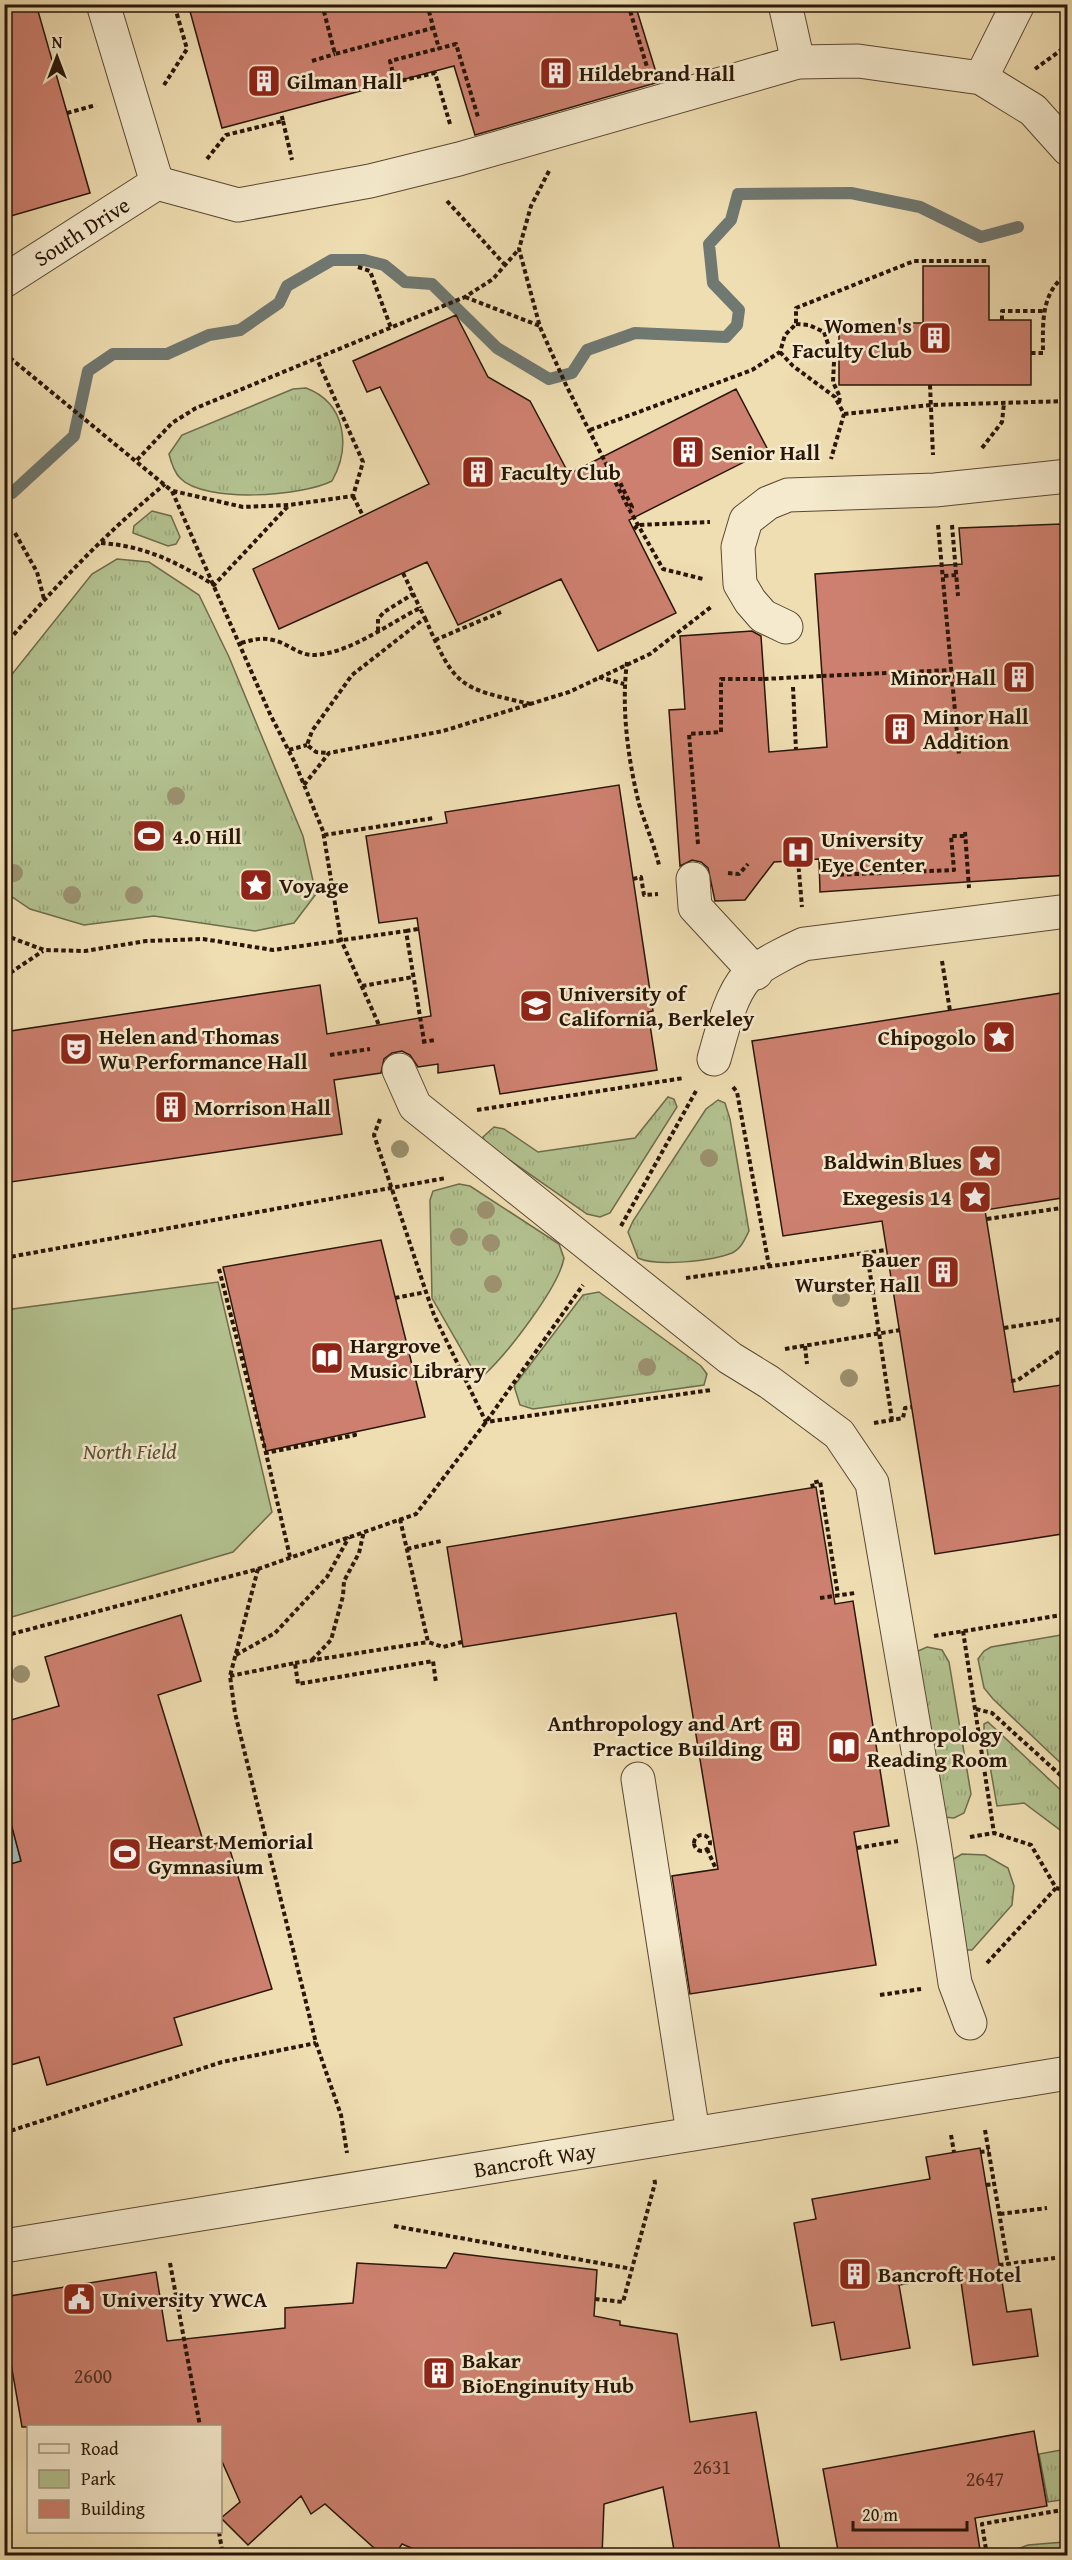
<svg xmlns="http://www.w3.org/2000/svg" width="1072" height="2560" viewBox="0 0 1072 2560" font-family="'Gentium Book Plus',serif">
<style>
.grass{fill:url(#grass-tufts);stroke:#6e6c4c;stroke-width:1.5}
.park{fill:#b3c290;stroke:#6e6c4c;stroke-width:1.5}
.water{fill:#9eb9b7;stroke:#6f7871;stroke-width:1.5}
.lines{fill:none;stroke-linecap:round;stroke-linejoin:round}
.stream{stroke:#6f7871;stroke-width:12}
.building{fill:#cd806f;stroke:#291608;stroke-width:1.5}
.minor-casing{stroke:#5a4832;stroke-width:35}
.path{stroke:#291608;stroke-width:4;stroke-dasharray:4.5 3;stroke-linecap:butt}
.minor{stroke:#f5eacd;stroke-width:33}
.path-bridge{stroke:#291608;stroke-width:4;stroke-dasharray:4.5 3;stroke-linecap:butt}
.tree{fill:#9c916f}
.labels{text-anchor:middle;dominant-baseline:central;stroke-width:5;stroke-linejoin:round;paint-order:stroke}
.number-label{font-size:20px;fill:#523022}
.poi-label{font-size:22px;font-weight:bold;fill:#291608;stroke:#f5eacd;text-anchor:start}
.street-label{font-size:22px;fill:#291608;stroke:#f5eacd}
.park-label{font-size:22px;font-style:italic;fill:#595238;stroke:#f5eacd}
</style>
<defs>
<pattern id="grass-tufts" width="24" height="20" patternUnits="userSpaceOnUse" patternTransform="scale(1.5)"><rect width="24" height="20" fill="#b3c290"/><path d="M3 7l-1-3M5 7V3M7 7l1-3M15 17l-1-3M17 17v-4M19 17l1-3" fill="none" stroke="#9aa67b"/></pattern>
</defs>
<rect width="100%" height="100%" fill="#efdeb2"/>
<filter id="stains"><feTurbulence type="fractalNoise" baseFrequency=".00333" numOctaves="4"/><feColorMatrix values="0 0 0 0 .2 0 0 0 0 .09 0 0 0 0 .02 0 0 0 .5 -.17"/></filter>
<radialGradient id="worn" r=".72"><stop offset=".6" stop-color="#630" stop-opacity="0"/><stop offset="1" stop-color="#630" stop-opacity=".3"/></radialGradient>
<path class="grass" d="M 306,388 C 346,403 351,447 332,481 C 303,496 205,504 180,478 C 174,472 171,462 169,454 L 182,435 L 293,389 Z
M 152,511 L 171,516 L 180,537 L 176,544 L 168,546 L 133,533 L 134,526 Z
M 117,559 L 149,562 L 199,595 L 229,657 L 303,836 L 316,894 L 294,923 L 255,931 L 154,916 L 84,925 L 30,909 L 5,892 L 5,683 L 92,574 Z
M 668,1097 L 674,1099 L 677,1107 L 610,1213 L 600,1217 L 587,1214 L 485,1143 L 483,1137 L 494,1127 L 504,1129 L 538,1152 L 635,1138 Z
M 718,1100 L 725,1103 L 730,1119 L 749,1231 C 745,1239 741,1249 732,1253 C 712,1261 657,1267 638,1258 L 628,1232 L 633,1221 L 706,1109 Z
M 459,1184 L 470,1186 L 559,1244 L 564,1258 C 559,1287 507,1354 484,1375 L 472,1368 L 432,1298 L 430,1200 L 433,1191 Z
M 599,1292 L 701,1366 L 707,1374 L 704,1385 L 533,1409 L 520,1405 L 514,1386 L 583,1295 Z
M 1067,1634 L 1068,1634 L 1067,1769 L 993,1699 L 984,1688 L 978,1659 L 984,1651 L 991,1647 Z
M 927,1647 L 942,1650 L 949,1662 L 971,1794 L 964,1813 L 954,1818 L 943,1817 L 916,1652 Z
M 988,1722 L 1067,1796 L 1067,1859 L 1064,1833 L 1024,1803 L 997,1806 L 984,1732 L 984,1724 Z
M 962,1854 L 985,1855 L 1008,1868 L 1014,1886 L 1012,1905 L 972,1950 L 966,1950 L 952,1860 Z
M 1067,2449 L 1067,2499 L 1048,2502 L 1039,2454 Z
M 1067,2522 L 1067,2555 L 1002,2555 L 1028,2545 L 1064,2542 L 1063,2523 Z"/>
<path class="park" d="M 218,1282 L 272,1512 L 233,1552 L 5,1619 L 5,1310 Z"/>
<path class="water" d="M 4,1797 L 21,1861 L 4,1866 Z"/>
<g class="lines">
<path class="stream" d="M 4,493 L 12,493 L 74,436 L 88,371 L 113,354 L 167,354 L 209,335 L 240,330 L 279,303 L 287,286 L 332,260 L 364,260 L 384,265 L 405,282 L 432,284 L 497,348 L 549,379 L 572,373 L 587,350 L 635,333 L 726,337 L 737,325 L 739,310 L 713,283 L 709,244 L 731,220 L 738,194 L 851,193 L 920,207 L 981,237 L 1018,227"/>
</g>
<path class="building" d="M 4,4 L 36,4 L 90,193 L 4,218 Z
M 188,4 L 635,4 L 659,82 L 475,135 L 454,66 L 222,128 Z
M 923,266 L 989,266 L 989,320 L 1031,320 L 1031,385 L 839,385 L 839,323 L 923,323 Z
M 456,315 L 488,377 L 530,401 L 569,474 L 736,389 L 768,450 L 629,520 L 676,613 L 598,651 L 561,579 L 458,625 L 427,562 L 279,629 L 253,569 L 429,484 L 380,387 L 367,392 L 353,361 Z
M 1061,524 L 1068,601 L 1068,875 L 820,892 L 819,859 L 774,862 L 745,900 L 715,901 L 708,868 L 701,862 L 692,860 L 680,866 L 669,710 L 685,709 L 680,636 L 752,631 L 761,636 L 769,752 L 827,747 L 815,574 L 962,564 L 959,528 Z
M 619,785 L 653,1011 L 648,1012 L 657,1070 L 500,1094 L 494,1065 L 438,1073 L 438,1064 L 418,1067 L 410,1055 L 402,1051 L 392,1053 L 384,1059 L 381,1073 L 334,1080 L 342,1134 L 4,1183 L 4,1032 L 320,985 L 327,1034 L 431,1016 L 417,918 L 379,923 L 366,836 L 447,823 L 445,812 Z
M 1068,992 L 1068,1197 L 985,1210 L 1014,1392 L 1068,1384 L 1068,1533 L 935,1554 L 882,1221 L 783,1236 L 752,1041 Z
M 381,1240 L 425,1417 L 266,1451 L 223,1267 Z
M 816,1487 L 835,1604 L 853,1601 L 889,1826 L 854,1832 L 876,1965 L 690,1994 L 672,1876 L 718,1869 L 676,1613 L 463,1647 L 447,1547 Z
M 181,1615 L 201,1681 L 158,1695 L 205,1847 L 227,1840 L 272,1989 L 174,2018 L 182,2045 L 47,2085 L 39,2057 L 4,2067 L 4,1866 L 21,1861 L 4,1797 L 4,1722 L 59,1706 L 45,1657 Z
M 980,2148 L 1007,2312 L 1031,2309 L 1038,2356 L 973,2365 L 960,2275 L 899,2285 L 910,2348 L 841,2360 L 834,2322 L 812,2326 L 794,2223 L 816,2219 L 812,2199 L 930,2179 L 926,2157 Z
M 454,2253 L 597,2270 L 594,2316 L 620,2321 L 620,2325 L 677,2334 L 690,2422 L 756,2412 L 781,2556 L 675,2556 L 663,2487 L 604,2504 L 602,2556 L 430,2556 L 402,2544 L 394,2556 L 383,2556 L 325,2504 L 311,2514 L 301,2496 L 248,2545 L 221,2518 L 240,2502 L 220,2457 L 220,2427 L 22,2427 L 4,2323 L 4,2297 L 156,2272 L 167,2341 L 285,2328 L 285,2308 L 353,2303 L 357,2263 L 446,2268 Z
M 1034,2431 L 1047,2506 L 975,2518 L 981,2556 L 839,2556 L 823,2469 Z"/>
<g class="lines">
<g class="minor-casing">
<g id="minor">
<path d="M 103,4 L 157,183"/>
<path d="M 785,4 L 798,62"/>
<path d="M 981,78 L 1018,4"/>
<path d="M 157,183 L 238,205 L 370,181 L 459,159 L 798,62 L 858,61 L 981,78 L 1033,110 L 1068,149"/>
<path id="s1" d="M 4,281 L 157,183"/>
<path d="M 786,627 L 763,616 L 750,601 L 740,584 L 738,547 L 746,520 L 768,503 L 788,495 L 935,490 L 1068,476"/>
<path d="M 693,879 L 695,907 L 756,973"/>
<path d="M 714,1059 C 721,1035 730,995 747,977 C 759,966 788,951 804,944 L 1068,911"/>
<path d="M 399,1070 L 415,1106 L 730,1358 L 769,1382 L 839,1434 L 872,1483 L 934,1843 L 955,1983 L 970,2023"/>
<path d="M 638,1779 L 693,2133"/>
<path id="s2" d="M 4,2246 L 1068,2073"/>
</g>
</g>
<path class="path" d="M 322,4 L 335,54 L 433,28
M 427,4 L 439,49
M 628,4 L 647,67
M 312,61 L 335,54
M 1035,69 L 1068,45
M 164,85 L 187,49 L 174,4
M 67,113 L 96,105
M 283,121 L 292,160
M 450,124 L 435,73 L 395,82 L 390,61 L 456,44 L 478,117
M 207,159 L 226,135 L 283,121 L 281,113
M 549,171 L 531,206 L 519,249 L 540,327 L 566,385 L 629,509 L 663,569 L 703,579
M 447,201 L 505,265
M 358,267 L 370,271 L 391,328
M 465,297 L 540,326
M 1002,320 L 1002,311 L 1043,311
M 796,324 L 809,325 L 824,332 L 832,356 L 839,357
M 780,352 L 793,366 L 835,397 L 844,414 L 831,459
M 4,353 L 172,491 L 270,714 L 295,763 L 323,831 L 341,940 L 379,1025
M 1031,353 L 1043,353 C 1043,323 1040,293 1068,273
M 834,362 L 833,382 L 840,397 L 839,403
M 930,385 L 933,455
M 844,414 L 931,405 L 1068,401
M 590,430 L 752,370 L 780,352 L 785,335 L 796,324 L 796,308 L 914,261 L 988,261
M 982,448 L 1002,422 L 1004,403
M 137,460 L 172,423 L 196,408 L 465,297 L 493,279 L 519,249
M 623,484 L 621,485 L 632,507 L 629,509
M 173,491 L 243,507 L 289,505 L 353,496 L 363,462 L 317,359
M 353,496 L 363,516
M 938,525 L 959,755
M 952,525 L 958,596
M 634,529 L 638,525 L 710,522
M 15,533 L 37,572 L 44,599
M 101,543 C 145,546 177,562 214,585 L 289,505
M 403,573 L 420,608
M 944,576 L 956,575
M 425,618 C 455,687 458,688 531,704
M 378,631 L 378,619 L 384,612 L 413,594
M 435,640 L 501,612
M 241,643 C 252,640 261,637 273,640 C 288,643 299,656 315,655 C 350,653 390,623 420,608 L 425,618 L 352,675 L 312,731 L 307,745 L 316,752 L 328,753
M 4,646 C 53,588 107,532 165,484
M 627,662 C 621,708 628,759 639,804 C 645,824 654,844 659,865
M 822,676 L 952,670
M 599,677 L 624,684
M 793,687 L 796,750
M 289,750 L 307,745
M 304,785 L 329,753 L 443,731 L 569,692 L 650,654 L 711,607
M 965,832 L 969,888
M 324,835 L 434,818
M 698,844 L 689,734 L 721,732 L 721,679 L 764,679
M 798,860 L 802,907
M 728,873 L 739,874 L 748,864
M 832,875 L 954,870 L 951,836 L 965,836
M 633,879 L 641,877 L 644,895 L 658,894
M 406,931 L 418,929
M 4,935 L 44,950 L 85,951 L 146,941 L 203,939 L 273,950 L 406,931 L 424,1041
M 942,961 L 950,1011
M 4,977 L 43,951
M 362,986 L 413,977
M 422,1042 L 435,1040
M 330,1055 L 370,1049
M 733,1087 L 737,1092 L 769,1266
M 477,1110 L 684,1078
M 380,1119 L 374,1135 L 426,1292 L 434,1315 L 486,1422 L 711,1390
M 987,1219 L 1068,1207
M 621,1226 L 696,1091
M 867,1253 L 892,1420
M 4,1258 L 446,1178
M 219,1269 L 266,1453
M 686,1278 L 886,1250
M 395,1298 L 426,1292
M 1004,1328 L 1068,1318
M 805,1346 L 807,1364
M 785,1349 L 900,1330
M 1011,1381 L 1018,1380 L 1063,1349 L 1064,1342 L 1068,1342
M 874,1423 L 903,1418 L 905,1408 L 912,1407
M 813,1488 L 812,1483 L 820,1481 L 838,1595
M 400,1519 L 428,1642 L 443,1647 L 462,1642
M 407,1549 L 441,1541
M 290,1557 L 266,1453 L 355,1435 L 354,1432
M 258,1569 L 230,1676 L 235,1713 L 316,2043 L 341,2115 L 347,2153
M 820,1598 L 855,1593
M 963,1631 L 994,1833
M 4,1636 L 258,1569 L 416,1514 L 486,1422 L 583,1285
M 934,1636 L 1068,1614
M 236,1655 L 275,1633 L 327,1577 L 349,1537
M 312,1660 L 331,1640 L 343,1596 L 344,1581 L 359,1553 L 364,1531
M 295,1663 L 428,1642
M 230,1676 L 295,1663 L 298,1684 L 433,1661 L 436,1683
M 976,1709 L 992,1713 L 1068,1782
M694 1843a8 8 0 1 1 16 0a8 8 0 1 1-16 0Z
M 970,1837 L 994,1833 L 1031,1845 L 1056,1888 L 1068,1891
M 857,1848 L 898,1841
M 707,1849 L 716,1869
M 987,1963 L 1056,1888
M 880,1995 L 921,1989
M 985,2130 L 1008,2265
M 4,2133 L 222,2062 L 316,2043
M 951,2135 L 954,2152
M 980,2152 L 989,2151
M 986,2185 L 995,2184
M 1000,2214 L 1047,2208
M 394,2226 L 632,2269
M 170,2263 L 200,2426
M 999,2265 L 1055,2258
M 595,2299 L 623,2302 L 655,2183 L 654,2177
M 219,2532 L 223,2556
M 987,2556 L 982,2524 L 1068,2509"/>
<use href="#minor" class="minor"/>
<path class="path-bridge" d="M 764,679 L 822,676"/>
</g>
<g class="tree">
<circle cx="176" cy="796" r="9"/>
<circle cx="14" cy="873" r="9"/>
<circle cx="72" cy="895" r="9"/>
<circle cx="134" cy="895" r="9"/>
<circle cx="400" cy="1149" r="9"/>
<circle cx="709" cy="1158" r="9"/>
<circle cx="486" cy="1210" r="9"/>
<circle cx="459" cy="1237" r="9"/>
<circle cx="491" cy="1243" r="9"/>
<circle cx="493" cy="1284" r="9"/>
<circle cx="841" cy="1298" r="9"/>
<circle cx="647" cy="1367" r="9"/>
<circle cx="849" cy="1378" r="9"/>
<circle cx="21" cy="1674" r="9"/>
</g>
<defs>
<g id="building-square" transform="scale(1.725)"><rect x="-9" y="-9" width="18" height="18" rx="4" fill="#8f2418" stroke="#f5eacd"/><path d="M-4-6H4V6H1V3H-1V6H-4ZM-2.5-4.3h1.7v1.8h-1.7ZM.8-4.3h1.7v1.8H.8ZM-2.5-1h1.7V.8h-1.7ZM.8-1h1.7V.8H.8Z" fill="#fff"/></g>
<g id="stadium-square" transform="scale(1.725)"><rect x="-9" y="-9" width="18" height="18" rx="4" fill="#8f2418" stroke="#f5eacd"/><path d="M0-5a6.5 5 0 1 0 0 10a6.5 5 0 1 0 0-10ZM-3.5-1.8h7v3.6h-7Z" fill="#fff"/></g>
<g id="hospital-square" transform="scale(1.725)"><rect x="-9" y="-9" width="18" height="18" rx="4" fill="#8f2418" stroke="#f5eacd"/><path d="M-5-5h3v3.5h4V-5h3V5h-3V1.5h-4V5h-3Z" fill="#fff"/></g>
<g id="sight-square" transform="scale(1.725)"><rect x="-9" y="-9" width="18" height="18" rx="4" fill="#8f2418" stroke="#f5eacd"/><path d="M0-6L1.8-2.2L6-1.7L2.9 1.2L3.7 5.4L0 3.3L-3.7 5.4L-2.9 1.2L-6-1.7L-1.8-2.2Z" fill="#fff"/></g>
<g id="university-square" transform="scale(1.725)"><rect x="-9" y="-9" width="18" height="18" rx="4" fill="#8f2418" stroke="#f5eacd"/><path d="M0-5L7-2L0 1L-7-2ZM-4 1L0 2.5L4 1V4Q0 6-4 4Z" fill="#fff"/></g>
<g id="theatre-square" transform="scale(1.725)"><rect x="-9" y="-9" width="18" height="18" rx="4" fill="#8f2418" stroke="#f5eacd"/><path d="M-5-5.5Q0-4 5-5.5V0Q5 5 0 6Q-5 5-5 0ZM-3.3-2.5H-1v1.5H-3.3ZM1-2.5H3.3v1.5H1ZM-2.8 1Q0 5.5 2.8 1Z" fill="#fff"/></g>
<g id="library-square" transform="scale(1.725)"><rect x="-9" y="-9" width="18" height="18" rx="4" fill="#8f2418" stroke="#f5eacd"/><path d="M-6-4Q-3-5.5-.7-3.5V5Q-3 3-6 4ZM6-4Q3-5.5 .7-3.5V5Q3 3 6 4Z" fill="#fff"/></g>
<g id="civic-square" transform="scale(1.725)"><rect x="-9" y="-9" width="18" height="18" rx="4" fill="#8f2418" stroke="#f5eacd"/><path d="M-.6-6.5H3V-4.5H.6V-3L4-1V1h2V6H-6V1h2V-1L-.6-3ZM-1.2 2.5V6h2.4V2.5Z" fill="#fff"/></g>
</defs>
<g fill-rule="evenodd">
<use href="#building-square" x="556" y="73"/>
<use href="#building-square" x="264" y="81"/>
<use href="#building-square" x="935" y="338"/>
<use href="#building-square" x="688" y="452"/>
<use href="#building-square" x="478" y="472"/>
<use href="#building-square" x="1019" y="677"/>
<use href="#building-square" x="900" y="729"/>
<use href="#stadium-square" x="149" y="836"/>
<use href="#hospital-square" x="798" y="852"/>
<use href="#sight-square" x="256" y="885"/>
<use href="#university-square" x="536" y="1006"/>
<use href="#sight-square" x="999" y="1037"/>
<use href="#theatre-square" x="76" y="1049"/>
<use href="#building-square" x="171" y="1107"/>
<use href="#sight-square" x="985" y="1161"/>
<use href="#sight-square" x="975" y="1197"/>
<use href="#building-square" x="943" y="1272"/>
<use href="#library-square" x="327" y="1358"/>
<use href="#building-square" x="785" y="1736"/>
<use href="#library-square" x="844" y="1747"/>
<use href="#stadium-square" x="125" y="1854"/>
<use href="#building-square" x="855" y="2274"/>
<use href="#civic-square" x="79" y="2299"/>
<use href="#building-square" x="439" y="2373"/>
</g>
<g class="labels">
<g class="number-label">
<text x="93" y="2375">2600</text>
<text x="712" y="2466">2631</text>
<text x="985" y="2478">2647</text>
</g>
<g class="poi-label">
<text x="579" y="73">Hildebrand Hall</text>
<text x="287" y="81">Gilman Hall</text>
<text x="912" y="325" text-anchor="end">Women's<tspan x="912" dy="25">Faculty Club</tspan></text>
<text x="711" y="452">Senior Hall</text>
<text x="501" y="472">Faculty Club</text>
<text x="996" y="677" text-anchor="end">Minor Hall</text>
<text x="923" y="716">Minor Hall<tspan x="923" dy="25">Addition</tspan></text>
<text x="172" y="836">4.0 Hill</text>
<text x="821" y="839">University<tspan x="821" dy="25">Eye Center</tspan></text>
<text x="279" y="885">Voyage</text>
<text x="559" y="993">University of<tspan x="559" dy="25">California, Berkeley</tspan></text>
<text x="99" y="1036">Helen and Thomas<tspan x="99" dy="25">Wu Performance Hall</tspan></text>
<text x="976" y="1037" text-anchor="end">Chipogolo</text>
<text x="194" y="1107">Morrison Hall</text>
<text x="962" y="1161" text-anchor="end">Baldwin Blues</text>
<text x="952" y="1197" text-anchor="end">Exegesis 14</text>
<text x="920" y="1259" text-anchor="end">Bauer<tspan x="920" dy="25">Wurster Hall</tspan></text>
<text x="350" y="1345">Hargrove<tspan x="350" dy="25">Music Library</tspan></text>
<text x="762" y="1723" text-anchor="end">Anthropology and Art<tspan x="762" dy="25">Practice Building</tspan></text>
<text x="867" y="1734">Anthropology<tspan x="867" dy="25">Reading Room</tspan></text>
<text x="148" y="1841">Hearst Memorial<tspan x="148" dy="25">Gymnasium</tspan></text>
<text x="878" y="2274">Bancroft Hotel</text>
<text x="102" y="2299">University YWCA</text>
<text x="462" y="2360">Bakar<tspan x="462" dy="25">BioEnginuity Hub</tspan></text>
</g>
<g class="street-label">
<text stroke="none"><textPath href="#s1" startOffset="92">South Drive</textPath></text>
<text stroke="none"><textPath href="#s2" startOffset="538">Bancroft Way</textPath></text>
</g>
<g class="park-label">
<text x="130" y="1451">North Field</text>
</g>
</g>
<rect width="1072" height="2560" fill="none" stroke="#efdeb2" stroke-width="24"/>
<rect x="6" y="6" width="1060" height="2548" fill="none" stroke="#291608" stroke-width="3"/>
<rect x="12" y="12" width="1048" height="2536" fill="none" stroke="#291608" stroke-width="1.5"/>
<rect x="27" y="2425" width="195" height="108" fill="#f5eacd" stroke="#a3957e" stroke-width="1.5"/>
<rect x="39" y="2444" width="30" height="9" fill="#f5eacd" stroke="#a3957e" stroke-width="1.5"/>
<text x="81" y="2455" font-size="18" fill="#291608">Road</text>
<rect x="39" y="2470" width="30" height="18" fill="#b3c290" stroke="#a3957e" stroke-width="1.5"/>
<text x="81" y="2485" font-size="18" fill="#291608">Park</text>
<rect x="39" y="2500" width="30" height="18" fill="#cd806f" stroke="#a3957e" stroke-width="1.5"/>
<text x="81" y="2515" font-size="18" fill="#291608">Building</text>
<g transform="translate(57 57)" stroke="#f5eacd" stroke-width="4.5" paint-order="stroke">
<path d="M0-4.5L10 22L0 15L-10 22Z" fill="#291608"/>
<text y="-9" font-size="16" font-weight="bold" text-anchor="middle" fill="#291608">N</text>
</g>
<path d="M853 2521v9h114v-9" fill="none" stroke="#291608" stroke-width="3"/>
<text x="862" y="2521" font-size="18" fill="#291608" stroke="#f5eacd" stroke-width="4.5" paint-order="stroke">20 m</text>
<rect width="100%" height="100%" filter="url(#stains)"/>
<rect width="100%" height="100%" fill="url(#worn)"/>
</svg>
